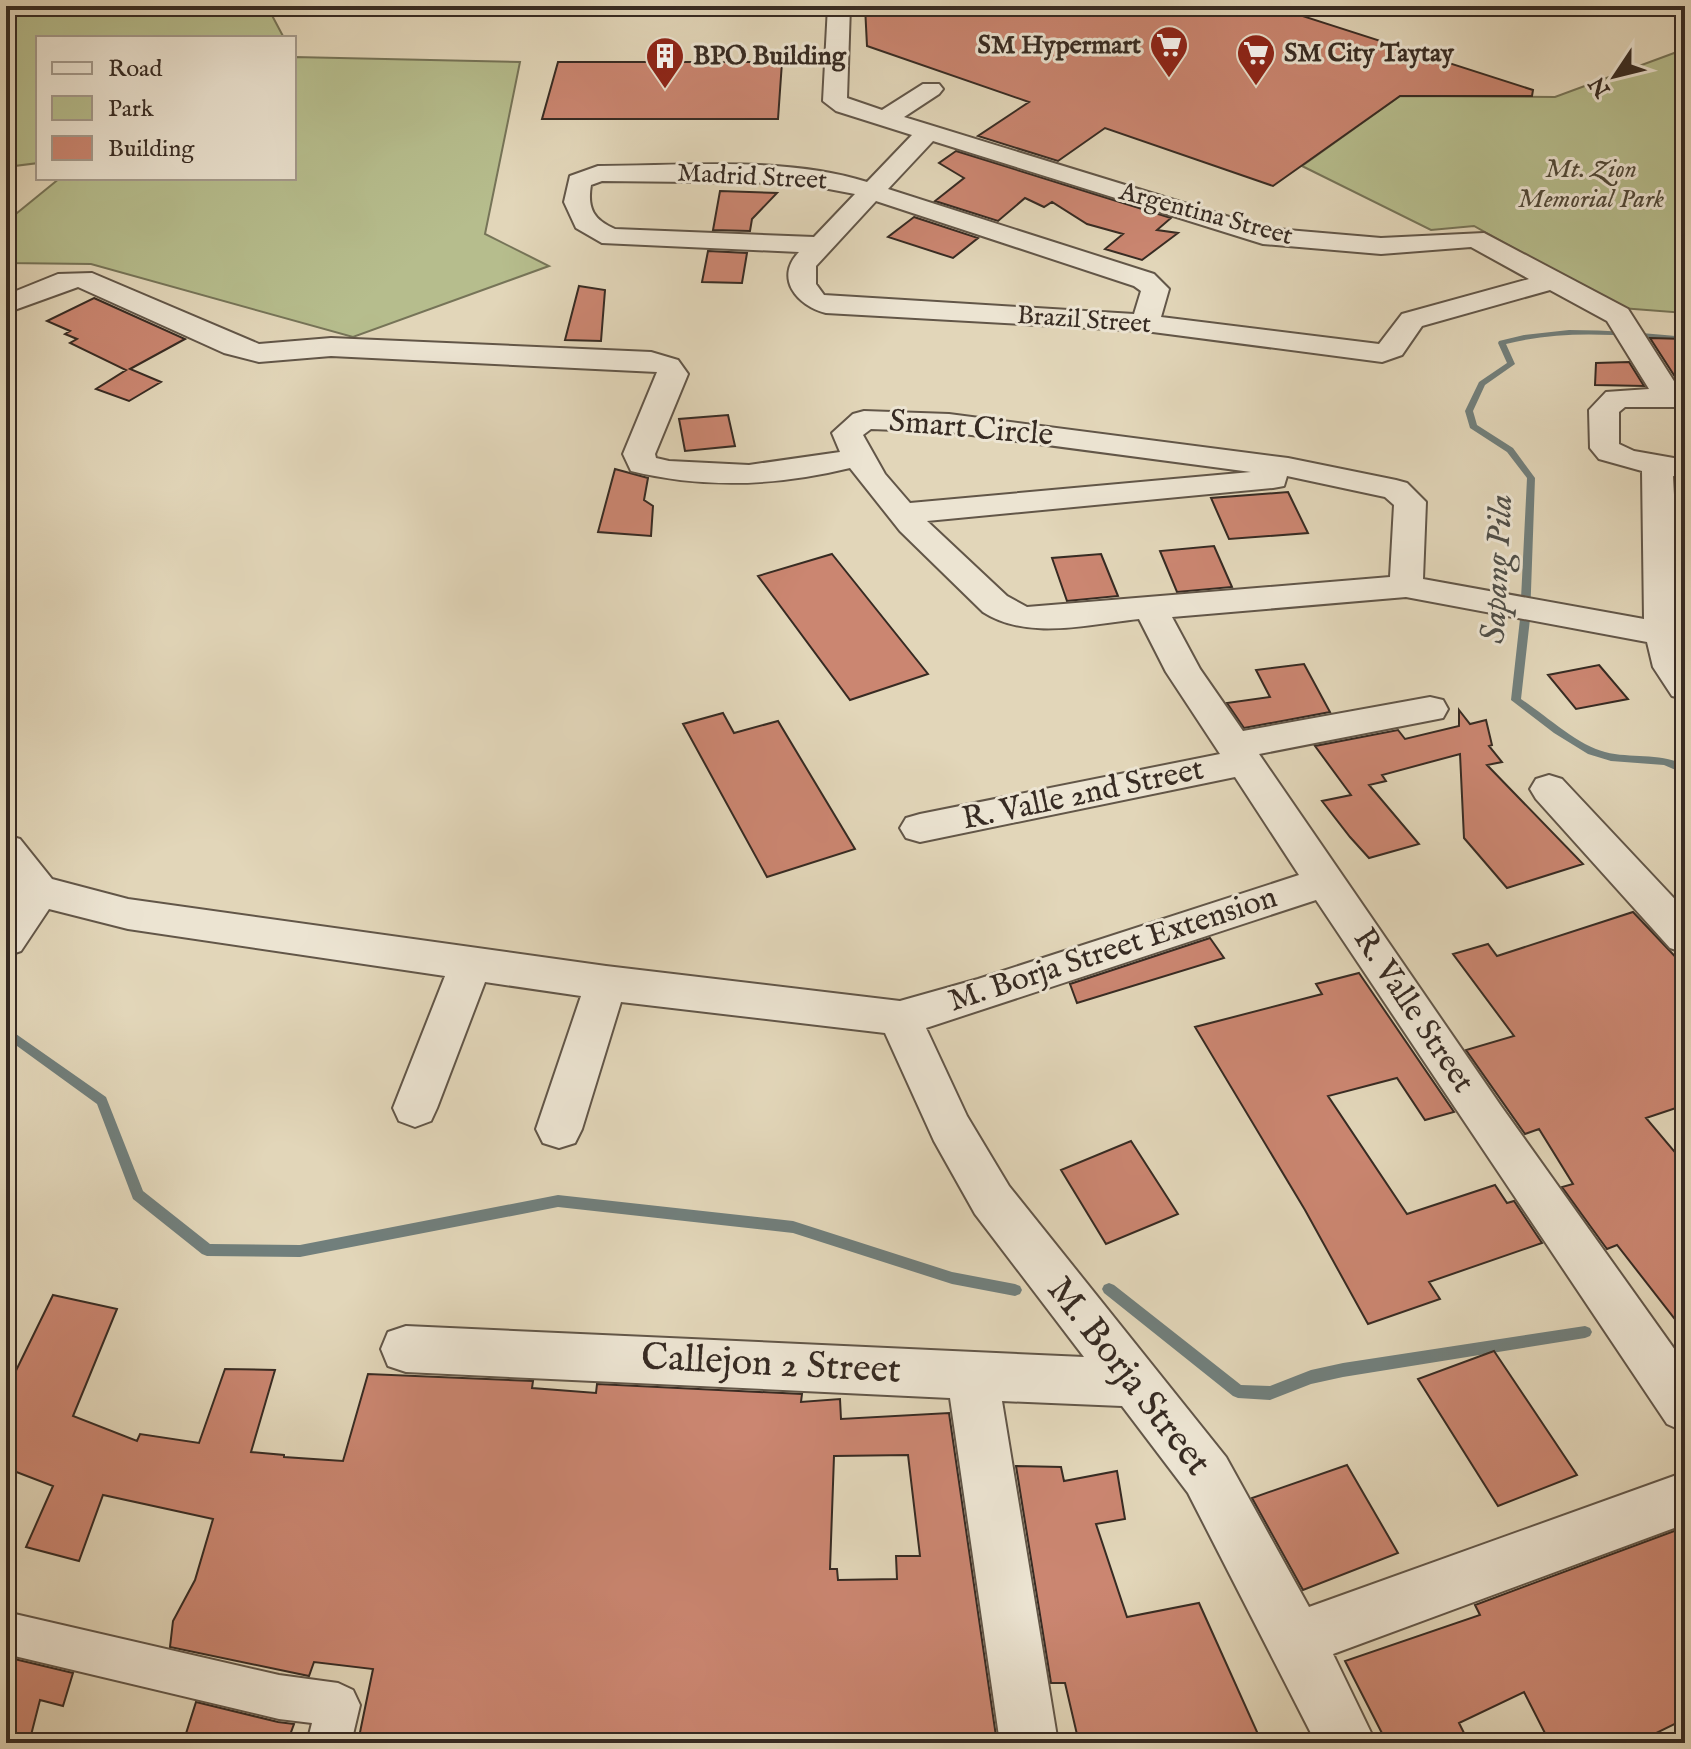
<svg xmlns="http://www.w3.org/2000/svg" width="1691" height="1749" viewBox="0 0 1691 1749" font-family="'IM FELL English',serif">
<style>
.green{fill:#b6bd8d;stroke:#767458;stroke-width:2}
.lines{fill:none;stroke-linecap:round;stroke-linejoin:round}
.stream{fill:#717f7c;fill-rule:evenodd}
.building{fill:#cb8671;stroke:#372b23;stroke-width:2;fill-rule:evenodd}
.pedestrian-casing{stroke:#625648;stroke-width:4}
.minor-casing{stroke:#625648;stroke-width:4}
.pedestrian{fill:#ece4d2;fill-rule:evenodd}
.minor{fill:#ece4d2;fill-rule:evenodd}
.labels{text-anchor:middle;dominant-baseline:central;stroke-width:6;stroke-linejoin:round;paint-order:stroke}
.far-poi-label{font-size:26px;font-weight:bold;fill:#372b23;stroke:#ece4d2;text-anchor:start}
.far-park-label{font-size:26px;font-style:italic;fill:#504838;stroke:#ece4d2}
.far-street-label{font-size:26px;fill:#372b23;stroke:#ece4d2}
.street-label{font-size:32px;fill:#372b23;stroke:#ece4d2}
.water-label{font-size:34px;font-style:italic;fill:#4f4e48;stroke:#ece4d2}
.near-street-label{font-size:38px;fill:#372b23;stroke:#ece4d2}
</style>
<rect width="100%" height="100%" fill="#e2d6b9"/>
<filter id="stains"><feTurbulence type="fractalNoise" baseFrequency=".0025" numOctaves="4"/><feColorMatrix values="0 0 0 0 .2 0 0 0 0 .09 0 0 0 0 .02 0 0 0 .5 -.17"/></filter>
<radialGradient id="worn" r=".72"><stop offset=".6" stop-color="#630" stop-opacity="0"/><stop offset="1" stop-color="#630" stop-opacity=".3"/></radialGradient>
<path class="green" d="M 6,6 L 267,6 L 284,38 L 38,38 L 38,163 L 6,167 Z
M 1685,49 L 1685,313 L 1621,308 L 1474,226 L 1431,230 L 1302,166 L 1400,96 L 1555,97 Z
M 294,57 L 520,62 L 485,234 L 549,266 L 353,337 L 91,264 L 6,263 L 6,222 L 60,178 L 294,178 Z"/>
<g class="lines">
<path class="stream" d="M 1569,330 C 1608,330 1646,333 1685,337 L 1685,341 C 1625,335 1565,329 1506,344 L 1515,364 L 1485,385 L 1473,411 L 1477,425 L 1513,448 L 1535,478 L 1530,619 L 1521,699 C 1545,715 1579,746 1605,752 C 1632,759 1659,752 1685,765 L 1685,774 L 1664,765 L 1611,761 L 1588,754 L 1554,733 L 1511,700 L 1520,619 L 1527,478 L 1507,452 L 1470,428 L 1465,411 L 1479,382 L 1507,363 L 1498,343 L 1499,341 L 1524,335 Z
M 6,1027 L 106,1097 L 143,1191 L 210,1244 L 300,1245 L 558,1195 L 793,1221 L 952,1272 L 1015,1284 L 1020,1286 L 1022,1290 L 1020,1294 L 1015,1296 L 952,1284 L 793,1233 L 558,1207 L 300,1257 L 207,1256 L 202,1254 L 133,1199 L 97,1104 L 6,1038 Z
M 1109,1283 L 1114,1285 L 1241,1385 L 1270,1386 L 1311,1370 L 1343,1363 L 1585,1326 L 1590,1328 L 1592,1332 L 1590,1336 L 1585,1338 L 1343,1377 L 1311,1384 L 1270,1400 L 1238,1398 L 1233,1396 L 1104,1293 L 1102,1289 L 1104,1285 Z"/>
</g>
<path class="building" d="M 865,6 L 1288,6 L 1293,13 L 1533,90 L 1532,96 L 1400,96 L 1273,186 L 1105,128 L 1058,161 L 978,136 L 1029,102 L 867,46 Z
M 558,62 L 782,62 L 778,119 L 542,119 Z
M 956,151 L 1171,218 L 1157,230 L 1178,233 L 1142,260 L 1105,249 L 1123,234 L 1087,224 L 1052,202 L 1044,207 L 1025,198 L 998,221 L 935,201 L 964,178 L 939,163 Z
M 720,191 L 777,193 L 752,219 L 750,231 L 713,230 Z
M 914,217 L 978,238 L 953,258 L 888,237 Z
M 708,251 L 747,253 L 742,283 L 702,282 Z
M 579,286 L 605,290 L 601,341 L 565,340 Z
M 94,298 L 185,339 L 130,369 L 161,382 L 129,401 L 96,389 L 126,370 L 70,343 L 77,339 L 65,334 L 70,331 L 47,321 Z
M 1650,338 L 1685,339 L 1685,386 L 1681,386 Z
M 1629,362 L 1644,386 L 1595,385 L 1596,363 Z
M 728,415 L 735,446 L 685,451 L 679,419 Z
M 615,469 L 648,478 L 644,500 L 653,506 L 651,536 L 598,532 Z
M 1288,492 L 1308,533 L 1229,539 L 1211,498 Z
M 1214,546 L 1232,587 L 1177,592 L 1160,551 Z
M 832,554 L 928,674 L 850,700 L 758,576 Z
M 1101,554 L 1118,596 L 1067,601 L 1052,558 Z
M 1304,664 L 1330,712 L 1244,728 L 1227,703 L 1270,697 L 1256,670 Z
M 1599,665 L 1628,699 L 1576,709 L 1548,675 Z
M 1459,710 L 1470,724 L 1486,720 L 1492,745 L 1489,746 L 1502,762 L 1487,765 L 1583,864 L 1507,888 L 1464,838 L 1460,754 L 1382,775 L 1386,781 L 1369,785 L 1419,844 L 1369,858 L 1350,837 L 1322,801 L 1351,795 L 1315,746 L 1398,730 L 1405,739 L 1459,726 Z
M 723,713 L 734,733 L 778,721 L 855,849 L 767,877 L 683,724 Z
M 1633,912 L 1685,967 L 1685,1105 L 1646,1118 L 1685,1164 L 1685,1332 L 1617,1245 L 1607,1249 L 1604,1245 L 1562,1187 L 1573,1184 L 1539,1129 L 1525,1134 L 1466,1050 L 1514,1036 L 1453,954 L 1488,944 L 1497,956 Z
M 1210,938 L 1224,958 L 1077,1003 L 1070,984 Z
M 1359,973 L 1454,1112 L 1425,1120 L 1397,1078 L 1328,1096 L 1407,1214 L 1495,1185 L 1507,1203 L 1514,1201 L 1542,1243 L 1429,1282 L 1440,1299 L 1368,1324 L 1305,1210 L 1195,1027 L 1322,994 L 1316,984 Z
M 1131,1141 L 1178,1214 L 1106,1244 L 1061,1170 Z
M 53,1295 L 117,1309 L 73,1416 L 137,1441 L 140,1434 L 199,1443 L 225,1369 L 275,1370 L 251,1452 L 284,1455 L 284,1457 L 343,1461 L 368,1374 L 533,1381 L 532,1388 L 596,1393 L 597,1384 L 802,1394 L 801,1402 L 840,1399 L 841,1419 L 949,1413 L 997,1743 L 358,1742 L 373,1669 L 314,1662 L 309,1676 L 170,1647 L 173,1621 L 195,1580 L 213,1519 L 103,1495 L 79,1561 L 26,1547 L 53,1486 L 6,1468 L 6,1391 ZM 908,1455 L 920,1556 L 896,1556 L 897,1579 L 838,1580 L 837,1569 L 830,1569 L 834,1456 Z
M 1494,1351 L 1577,1475 L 1498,1506 L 1418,1379 Z
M 1347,1465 L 1398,1553 L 1303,1590 L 1252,1498 Z
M 1016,1466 L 1061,1467 L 1064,1481 L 1117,1471 L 1125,1519 L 1096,1524 L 1127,1617 L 1199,1603 L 1262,1743 L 1079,1743 L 1065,1683 L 1051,1683 Z
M 1685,1527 L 1685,1719 L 1636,1743 L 1550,1743 L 1524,1692 L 1459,1723 L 1469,1743 L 1387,1743 L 1345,1661 L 1480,1615 L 1475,1605 Z
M 6,1657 L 73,1673 L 63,1706 L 40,1700 L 29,1743 L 6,1743 Z
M 196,1702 L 278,1722 L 294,1724 L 287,1743 L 183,1743 Z"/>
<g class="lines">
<g class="pedestrian-casing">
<path id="pedestrian" d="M 6,1612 L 279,1675 L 338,1683 L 353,1690 L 360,1705 L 351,1743 L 307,1743 L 312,1723 L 279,1719 L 6,1654 Z"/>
</g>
<g class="minor-casing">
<path id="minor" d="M 828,6 L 850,6 L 847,98 L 882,110 L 923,84 L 939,84 L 943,89 L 939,94 L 904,117 L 1265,228 L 1381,238 L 1484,233 L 1628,309 L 1679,389 L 1685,389 L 1685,407 L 1625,407 L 1619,412 L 1619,444 L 1634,451 L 1685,460 L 1685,478 L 1673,476 L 1685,699 L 1672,696 L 1653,667 L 1647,642 L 1406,597 L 1172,617 L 1200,669 L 1243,731 L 1430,697 L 1443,700 L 1448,709 L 1443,718 L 1259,754 L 1501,1106 L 1685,1364 L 1685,1432 L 1667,1424 L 1316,900 L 926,1028 L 967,1116 L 1009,1186 L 1226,1457 L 1309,1607 L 1685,1472 L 1685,1524 L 1333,1654 L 1376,1743 L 1316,1743 L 1188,1493 L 1122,1406 L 1002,1401 L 1058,1743 L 1000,1743 L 950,1398 L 406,1372 L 388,1366 L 381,1349 L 388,1332 L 406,1326 L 1084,1357 L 975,1214 L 934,1141 L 885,1033 L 621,1002 L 582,1129 L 575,1143 L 559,1148 L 543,1143 L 536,1129 L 581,996 L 485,982 L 437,1108 L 431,1121 L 415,1127 L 399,1121 L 393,1108 L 445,976 L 128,929 L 49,909 L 21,951 L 6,956 L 6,907 L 17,892 L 6,877 L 6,835 L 20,839 L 52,879 L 128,899 L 606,966 L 900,1001 L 978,979 L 1299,875 L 1235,777 L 920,842 L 906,838 L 900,828 L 906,818 L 920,814 L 1220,754 L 1166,672 L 1139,619 C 1089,624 1028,641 983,612 L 900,531 L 850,468 C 776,486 705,489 631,471 L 623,454 L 657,372 L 331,356 L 259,362 L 224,353 L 78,287 L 6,313 L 6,295 L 58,274 L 92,273 L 259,344 L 331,338 L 651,352 L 678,360 L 688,374 L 655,454 L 656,458 L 669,461 L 749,465 L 840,452 L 832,433 L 853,414 L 864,411 L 949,414 L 1288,458 L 1396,480 L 1407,483 L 1426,502 L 1423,579 L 1644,619 L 1642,471 L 1599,459 L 1590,448 L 1589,410 L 1606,392 L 1649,389 L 1607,321 L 1550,290 L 1422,326 L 1402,355 L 1382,362 L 1145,331 L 826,313 C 797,306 774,278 799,252 L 602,243 L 576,228 L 564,202 L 570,176 L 598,166 C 683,166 786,156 867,182 L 912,135 L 836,111 L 823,101 ZM 933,141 L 1263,244 L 1381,254 L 1471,247 L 1529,279 L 1402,314 L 1379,344 L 1161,317 L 1169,289 L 1154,274 L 888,189 ZM 602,181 L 797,183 L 855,194 L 814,237 L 615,229 C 594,220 587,209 591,185 ZM 876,201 L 1134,286 L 1141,291 L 1134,314 L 824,295 L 816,284 L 816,266 ZM 871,429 L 949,432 L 1251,472 L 910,503 L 885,474 L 863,435 ZM 1287,476 L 1385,497 L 1394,505 L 1390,577 L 1027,607 L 1007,596 L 927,521 L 1273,488 L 1284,486 Z
M 1549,775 L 1562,779 L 1685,910 L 1685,953 L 1670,948 L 1536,799 L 1530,789 L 1536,779 Z"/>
</g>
<use href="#pedestrian" class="pedestrian"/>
<use href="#minor" class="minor"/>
</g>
<defs>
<g id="supermarket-pin" transform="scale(2)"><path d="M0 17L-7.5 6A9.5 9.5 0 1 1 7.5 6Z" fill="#8f2418" stroke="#ece4d2"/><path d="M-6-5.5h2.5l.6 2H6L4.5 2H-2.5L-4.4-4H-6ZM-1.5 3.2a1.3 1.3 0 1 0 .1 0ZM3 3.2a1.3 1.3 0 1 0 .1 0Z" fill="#fff"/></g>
<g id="building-pin" transform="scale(2)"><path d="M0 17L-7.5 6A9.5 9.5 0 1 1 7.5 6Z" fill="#8f2418" stroke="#ece4d2"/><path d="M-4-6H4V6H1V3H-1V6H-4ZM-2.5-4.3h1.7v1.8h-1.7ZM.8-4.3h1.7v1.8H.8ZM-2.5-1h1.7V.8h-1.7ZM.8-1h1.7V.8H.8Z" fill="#fff"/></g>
</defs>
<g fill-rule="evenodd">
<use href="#supermarket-pin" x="1169" y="45"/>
<use href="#supermarket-pin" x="1256" y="53"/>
<use href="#building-pin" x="665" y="56"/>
</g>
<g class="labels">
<g class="far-poi-label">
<text x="1141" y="45" text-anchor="end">SM Hypermart</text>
<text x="1284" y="53">SM City Taytay</text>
<text x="693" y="56">BPO Building</text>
</g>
<g class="far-park-label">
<text x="1591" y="169">Mt. Zion<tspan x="1591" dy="30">Memorial Park</tspan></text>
</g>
<g class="far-street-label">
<text transform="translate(752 177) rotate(3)">Madrid Street</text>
<text transform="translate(1206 214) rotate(15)">Argentina Street</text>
<text transform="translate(1084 320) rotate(4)">Brazil Street</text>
</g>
<g class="street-label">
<text transform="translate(971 429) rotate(5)">Smart Circle</text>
<text transform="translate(1083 795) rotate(-12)">R. Valle 2nd Street</text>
<text transform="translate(1113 950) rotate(-18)">M. Borja Street Extension</text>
<text transform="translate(1413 1011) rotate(56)">R. Valle Street</text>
</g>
<g class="water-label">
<text transform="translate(1498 569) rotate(-87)">Sapang Pila</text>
</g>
<g class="near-street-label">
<text transform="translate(771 1365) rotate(3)">Callejon 2 Street</text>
<text transform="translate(1128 1377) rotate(52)">M. Borja Street</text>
</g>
</g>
<rect width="1691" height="1749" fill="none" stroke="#e2d6b9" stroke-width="32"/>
<rect x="8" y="8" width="1675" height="1733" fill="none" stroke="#372b23" stroke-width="4"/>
<rect x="16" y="16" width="1659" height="1717" fill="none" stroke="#372b23" stroke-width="2"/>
<rect x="36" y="36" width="260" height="144" fill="#ece4d2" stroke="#a49a8c" stroke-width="2"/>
<rect x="52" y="62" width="40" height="12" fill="#ece4d2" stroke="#a49a8c" stroke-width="2"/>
<text x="108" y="76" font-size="24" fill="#372b23">Road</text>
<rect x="52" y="96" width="40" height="24" fill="#b6bd8d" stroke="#a49a8c" stroke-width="2"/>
<text x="108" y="116" font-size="24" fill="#372b23">Park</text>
<rect x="52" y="136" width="40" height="24" fill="#cb8671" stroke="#a49a8c" stroke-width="2"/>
<text x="108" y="156" font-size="24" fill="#372b23">Building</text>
<g transform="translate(1615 76) rotate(235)" stroke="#ece4d2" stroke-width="6" paint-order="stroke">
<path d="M0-6L14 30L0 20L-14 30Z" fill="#372b23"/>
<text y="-12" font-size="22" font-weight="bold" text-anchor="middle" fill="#372b23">N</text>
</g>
<rect width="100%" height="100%" filter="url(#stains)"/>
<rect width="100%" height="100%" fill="url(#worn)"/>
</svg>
